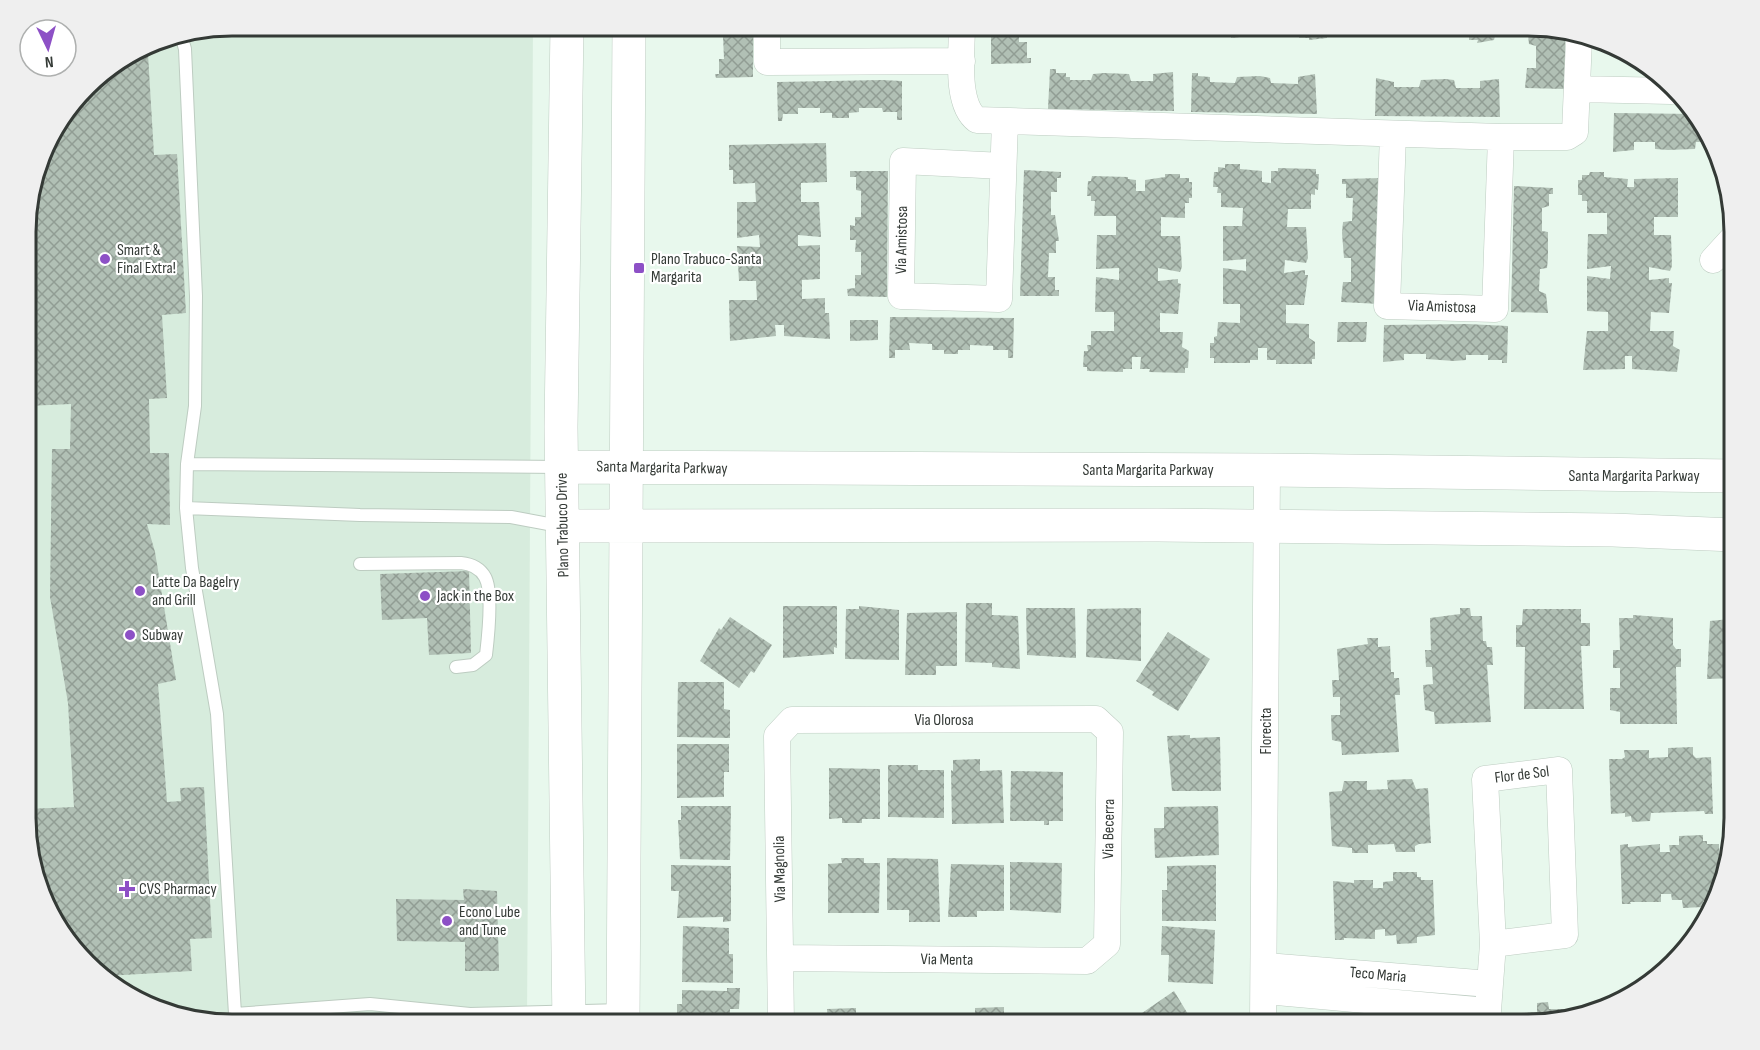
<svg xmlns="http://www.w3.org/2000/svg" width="1760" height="1050" viewBox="0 0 1760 1050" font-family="'Sofia Sans Condensed',sans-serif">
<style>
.built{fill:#d7ecdd}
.building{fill:url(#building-cross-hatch)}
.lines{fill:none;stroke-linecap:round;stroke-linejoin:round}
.service-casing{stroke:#bdccc1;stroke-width:14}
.minor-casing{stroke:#bdccc1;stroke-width:27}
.secondary-casing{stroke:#bdccc1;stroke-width:34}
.service{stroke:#fff;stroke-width:12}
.minor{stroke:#fff;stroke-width:26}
.secondary{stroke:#fff;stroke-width:33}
.poi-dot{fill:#8d50c6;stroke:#fff;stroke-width:2}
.labels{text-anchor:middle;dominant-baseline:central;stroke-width:4.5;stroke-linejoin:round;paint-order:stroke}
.street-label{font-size:16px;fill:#343a36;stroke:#fff}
.poi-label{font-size:16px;fill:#343a36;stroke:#fff;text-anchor:start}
.rim{fill:none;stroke:#343a36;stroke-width:3}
</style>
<defs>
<pattern id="building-cross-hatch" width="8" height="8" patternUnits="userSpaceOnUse" patternTransform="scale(1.5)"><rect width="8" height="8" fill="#b1c0b5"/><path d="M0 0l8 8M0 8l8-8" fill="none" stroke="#919d94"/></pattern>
</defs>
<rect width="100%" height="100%" fill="#e8f8ed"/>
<path class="built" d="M 232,26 L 533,26 L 527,1024 L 231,1024 L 128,997 L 60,933 L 27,845 L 27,205 L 47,140 L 95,77 L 153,41 Z"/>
<path class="building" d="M 719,26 L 753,26 L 753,77 L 716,78 L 715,74 L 719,74 L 719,59 L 724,59 L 723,36 L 719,36 Z
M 991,26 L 1019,26 L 1019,42 L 1027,42 L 1027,58 L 1031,58 L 1031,63 L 991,64 Z
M 1053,26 L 1093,26 L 1093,30 L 1081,30 L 1080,33 L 1063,36 L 1063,34 L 1053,34 Z
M 1208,26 L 1254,26 L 1254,27 L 1248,28 L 1248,36 L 1231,38 L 1231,36 L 1223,35 L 1223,31 L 1208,31 Z
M 1300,26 L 1340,26 L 1340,34 L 1327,34 L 1327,38 L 1309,40 L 1309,38 L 1299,38 Z
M 1359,26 L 1394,26 L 1394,31 L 1359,31 Z
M 1402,26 L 1438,26 L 1438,32 L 1402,31 Z
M 1455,26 L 1496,26 L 1496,32 L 1494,40 L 1477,43 L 1478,40 L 1469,40 L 1469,35 L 1455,36 Z
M 1527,26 L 1565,35 L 1565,89 L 1525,88 L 1527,68 L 1536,68 L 1536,46 L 1529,44 Z
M 148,54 L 154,155 L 177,154 L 186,313 L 162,315 L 167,398 L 149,399 L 150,453 L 169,453 L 170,525 L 147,524 L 155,552 L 176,680 L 158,684 L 167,802 L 181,801 L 180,788 L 204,787 L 212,938 L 190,939 L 192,971 L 106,976 L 60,933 L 27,845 L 27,809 L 74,807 L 68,703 L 50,597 L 52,449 L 70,449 L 71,404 L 27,406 L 27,205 L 47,140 L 95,77 L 131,55 Z
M 1050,69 L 1056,69 L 1056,73 L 1066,73 L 1066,77 L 1070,77 L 1070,80 L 1091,80 L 1093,74 L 1104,73 L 1129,74 L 1131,81 L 1153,81 L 1153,74 L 1173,72 L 1174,111 L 1048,109 Z
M 1192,73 L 1198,73 L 1198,76 L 1210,77 L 1210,82 L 1235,83 L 1237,77 L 1260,76 L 1270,78 L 1271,83 L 1298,84 L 1298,77 L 1315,74 L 1317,114 L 1191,112 Z
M 1376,78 L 1394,82 L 1394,87 L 1419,87 L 1421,80 L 1445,79 L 1454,80 L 1456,88 L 1480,88 L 1480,81 L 1499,79 L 1500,117 L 1375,116 Z
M 882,80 L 902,81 L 902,120 L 897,120 L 897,112 L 883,112 L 882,108 L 859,108 L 859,112 L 849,113 L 849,118 L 832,118 L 832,113 L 820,113 L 820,108 L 798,108 L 798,114 L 783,114 L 782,121 L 778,121 L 777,82 Z
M 1614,113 L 1696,114 L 1700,117 L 1708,142 L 1696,142 L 1695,149 L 1668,150 L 1655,149 L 1655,142 L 1634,142 L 1634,150 L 1613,152 Z
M 826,143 L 827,182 L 801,183 L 801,202 L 819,202 L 821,237 L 798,235 L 798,246 L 820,245 L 820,279 L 802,280 L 802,299 L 825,298 L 825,313 L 829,313 L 830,339 L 784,336 L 784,325 L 775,325 L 776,336 L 730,341 L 729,300 L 757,300 L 756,281 L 739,281 L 737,246 L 760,247 L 759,235 L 737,238 L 737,202 L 756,202 L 755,183 L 733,184 L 733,170 L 729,170 L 729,145 Z
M 1225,164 L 1240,164 L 1240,169 L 1262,171 L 1262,182 L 1271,183 L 1271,171 L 1278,171 L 1278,168 L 1316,169 L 1316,174 L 1319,174 L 1318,190 L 1315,189 L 1315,195 L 1311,194 L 1311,209 L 1288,209 L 1287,227 L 1306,227 L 1308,258 L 1306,263 L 1285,260 L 1284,273 L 1305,270 L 1305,275 L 1308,275 L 1304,305 L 1286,305 L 1286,323 L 1309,324 L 1309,338 L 1315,342 L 1315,359 L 1312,359 L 1312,364 L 1276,364 L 1276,360 L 1267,360 L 1267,348 L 1258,348 L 1258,360 L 1250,360 L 1250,363 L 1214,363 L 1214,358 L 1210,358 L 1210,343 L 1214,343 L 1214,337 L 1217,336 L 1218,322 L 1240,323 L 1240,304 L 1223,304 L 1223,268 L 1246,271 L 1246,259 L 1223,261 L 1223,226 L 1242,226 L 1243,208 L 1221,207 L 1221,193 L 1217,193 L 1218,187 L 1213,187 L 1214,172 L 1218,172 L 1218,167 L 1225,168 Z
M 1024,170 L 1061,172 L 1061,178 L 1057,178 L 1057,192 L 1051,192 L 1051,215 L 1055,215 L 1059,241 L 1056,241 L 1056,253 L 1049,253 L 1048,277 L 1055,277 L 1055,290 L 1059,290 L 1059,296 L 1020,296 Z
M 850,171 L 888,171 L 887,297 L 848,296 L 847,289 L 855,288 L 855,275 L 861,275 L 861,252 L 855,252 L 856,240 L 850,240 L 850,225 L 855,226 L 855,217 L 861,217 L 861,191 L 856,190 L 856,177 L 850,177 Z
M 1590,172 L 1604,172 L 1604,177 L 1628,179 L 1627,187 L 1634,187 L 1634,179 L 1678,178 L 1678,217 L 1654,217 L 1654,235 L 1671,235 L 1672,266 L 1670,271 L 1649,267 L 1649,280 L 1669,278 L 1669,283 L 1672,283 L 1669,313 L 1651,312 L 1650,331 L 1674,331 L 1673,346 L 1680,350 L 1677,372 L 1632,369 L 1632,356 L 1625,356 L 1625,369 L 1583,370 L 1587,331 L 1608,331 L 1608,312 L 1587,311 L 1587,276 L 1610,279 L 1611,266 L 1587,269 L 1588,234 L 1607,234 L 1607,213 L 1587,213 L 1587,201 L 1582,201 L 1582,195 L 1578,195 L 1578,180 L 1582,180 L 1582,175 L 1589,175 Z
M 1165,174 L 1180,174 L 1180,178 L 1189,178 L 1189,182 L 1192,182 L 1192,198 L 1189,198 L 1189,203 L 1185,203 L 1185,218 L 1161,217 L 1161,236 L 1180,236 L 1182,267 L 1180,272 L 1158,268 L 1158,281 L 1178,279 L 1178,283 L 1181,284 L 1178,314 L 1160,313 L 1160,332 L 1183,332 L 1182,347 L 1189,351 L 1188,368 L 1185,368 L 1185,373 L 1149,372 L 1150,369 L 1140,369 L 1141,357 L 1132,357 L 1132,369 L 1123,369 L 1123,372 L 1087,371 L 1087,367 L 1083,367 L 1084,351 L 1088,351 L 1087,345 L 1091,345 L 1091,331 L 1114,331 L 1114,312 L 1095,312 L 1096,277 L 1119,280 L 1119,268 L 1096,269 L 1097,235 L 1116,235 L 1116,216 L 1094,216 L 1095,201 L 1091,201 L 1091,196 L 1087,196 L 1088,181 L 1091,181 L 1092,176 L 1128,177 L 1128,179 L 1136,180 L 1136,191 L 1145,191 L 1145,180 L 1165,177 Z
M 1382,178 L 1380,304 L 1341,302 L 1343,282 L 1351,282 L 1351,258 L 1344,258 L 1342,233 L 1343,222 L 1352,221 L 1353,198 L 1346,198 L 1346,184 L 1342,184 L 1342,179 Z
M 1514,186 L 1553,188 L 1553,194 L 1549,194 L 1549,206 L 1542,208 L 1542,231 L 1548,232 L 1548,258 L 1547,268 L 1540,269 L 1539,291 L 1546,294 L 1548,313 L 1511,312 Z
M 890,317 L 1014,318 L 1013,358 L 1008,358 L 1008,350 L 993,350 L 993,346 L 970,345 L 970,350 L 958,350 L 958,354 L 944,354 L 944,350 L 932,350 L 932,344 L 909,343 L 910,350 L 895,350 L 895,358 L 889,358 Z
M 850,320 L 878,320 L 878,340 L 850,341 Z
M 1338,322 L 1367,322 L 1366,342 L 1337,342 Z
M 1467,324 L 1508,326 L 1507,363 L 1502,363 L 1502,360 L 1488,360 L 1488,355 L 1466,355 L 1466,360 L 1454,361 L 1426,359 L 1426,354 L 1404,354 L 1404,360 L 1383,362 L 1384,325 Z
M 469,571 L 471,653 L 429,655 L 427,618 L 382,620 L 380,574 Z
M 966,603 L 992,603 L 992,615 L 1018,616 L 1020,669 L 992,667 L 992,663 L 965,662 Z
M 783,606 L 837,606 L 837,648 L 834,647 L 834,654 L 783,658 Z
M 859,606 L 899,610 L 899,660 L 845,659 L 846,609 L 859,609 Z
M 1026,608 L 1075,608 L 1076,658 L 1027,655 Z
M 1141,608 L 1141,661 L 1086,657 L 1087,609 Z
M 1460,608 L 1470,608 L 1471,616 L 1482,616 L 1483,641 L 1486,641 L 1487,647 L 1492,647 L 1493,665 L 1487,665 L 1491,722 L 1435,724 L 1434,712 L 1425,710 L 1423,685 L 1433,684 L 1432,667 L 1426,667 L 1425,650 L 1431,650 L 1430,618 L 1460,614 Z
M 1523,609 L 1581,609 L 1581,623 L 1590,623 L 1590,646 L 1581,646 L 1584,709 L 1524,709 L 1525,647 L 1516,647 L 1516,625 L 1522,625 Z
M 957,612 L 957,666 L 936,666 L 936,675 L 905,675 L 907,613 Z
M 1731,614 L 1734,614 L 1734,678 L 1707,679 L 1710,621 L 1730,619 Z
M 1633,615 L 1673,618 L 1673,645 L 1676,649 L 1681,649 L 1681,667 L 1676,667 L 1677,724 L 1620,724 L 1620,712 L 1610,710 L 1610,688 L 1620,688 L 1620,668 L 1613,668 L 1613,650 L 1620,650 L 1619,618 L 1633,618 Z
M 730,617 L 772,645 L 754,673 L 751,671 L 739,688 L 700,661 L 719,628 L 721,630 Z
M 1168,632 L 1210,659 L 1178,711 L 1152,695 L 1154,692 L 1136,681 Z
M 1367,638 L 1378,638 L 1378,647 L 1390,646 L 1391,672 L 1394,672 L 1394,678 L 1399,678 L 1400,695 L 1395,695 L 1399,752 L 1342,755 L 1341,742 L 1332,740 L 1331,715 L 1340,715 L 1340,697 L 1333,697 L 1332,680 L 1339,680 L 1337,649 L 1368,644 Z
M 678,682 L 724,682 L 724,709 L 730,710 L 730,738 L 677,737 Z
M 1190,735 L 1190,738 L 1220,737 L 1221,791 L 1172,791 L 1167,736 Z
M 677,744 L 729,744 L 729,772 L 724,772 L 724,797 L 677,798 Z
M 1693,747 L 1693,755 L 1696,758 L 1711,757 L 1713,814 L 1705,814 L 1704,811 L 1651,813 L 1650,821 L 1632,822 L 1631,816 L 1625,817 L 1625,813 L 1611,814 L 1609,759 L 1622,759 L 1625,757 L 1624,750 L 1649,750 L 1649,758 L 1668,757 L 1668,748 Z
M 980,759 L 980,771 L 1002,770 L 1004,823 L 952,824 L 951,770 L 953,771 L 953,760 Z
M 888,765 L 918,765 L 918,770 L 944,770 L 944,818 L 888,817 Z
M 829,768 L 880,769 L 880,819 L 862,819 L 862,823 L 842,823 L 842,818 L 829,819 Z
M 1011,771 L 1063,772 L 1063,821 L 1049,821 L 1049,825 L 1044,825 L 1044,821 L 1010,821 Z
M 1412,779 L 1416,789 L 1428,788 L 1431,843 L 1419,844 L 1415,846 L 1415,852 L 1396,852 L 1394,844 L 1368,845 L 1368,853 L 1352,853 L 1352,848 L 1332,846 L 1329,792 L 1342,791 L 1344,781 L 1367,781 L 1367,790 L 1388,789 L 1387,780 Z
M 681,806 L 731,806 L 730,860 L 680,859 L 678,820 L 681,820 Z
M 1218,806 L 1219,855 L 1155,858 L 1154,828 L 1164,828 L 1164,807 Z
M 1703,835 L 1703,841 L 1707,841 L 1707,844 L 1719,844 L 1720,877 L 1713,899 L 1703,901 L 1703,907 L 1683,908 L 1682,900 L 1672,900 L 1671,894 L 1661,894 L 1661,902 L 1630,902 L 1631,904 L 1622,904 L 1620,845 L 1628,844 L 1628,847 L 1660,844 L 1660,852 L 1670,852 L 1669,845 L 1679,845 L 1679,836 Z
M 841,858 L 864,858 L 864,863 L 880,863 L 879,913 L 828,913 L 828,864 L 842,863 Z
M 887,858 L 938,859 L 940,922 L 909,922 L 909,910 L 887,910 Z
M 1010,862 L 1062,863 L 1061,913 L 1010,910 Z
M 951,864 L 1004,865 L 1004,911 L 977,911 L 977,917 L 948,917 Z
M 671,865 L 731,866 L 731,921 L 723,922 L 723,917 L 677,918 L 679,891 L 671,891 Z
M 1216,865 L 1216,921 L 1162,921 L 1162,890 L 1167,890 L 1167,866 Z
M 1393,872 L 1417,872 L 1417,877 L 1421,877 L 1421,880 L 1433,880 L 1435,935 L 1417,937 L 1417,943 L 1397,944 L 1396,935 L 1385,936 L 1385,929 L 1375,930 L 1375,939 L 1344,938 L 1344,940 L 1335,940 L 1333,881 L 1354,883 L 1354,880 L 1373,880 L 1373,888 L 1383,888 L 1383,882 L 1393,881 Z
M 463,889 L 497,891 L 499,971 L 465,971 L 465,942 L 397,941 L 396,899 L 464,900 Z
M 683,926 L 729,928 L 729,954 L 733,954 L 733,983 L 682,982 Z
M 1162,926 L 1215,930 L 1213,984 L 1168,982 L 1169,955 L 1161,955 Z
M 727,988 L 740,988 L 739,1009 L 730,1009 L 730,1024 L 677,1024 L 677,1004 L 682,1004 L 682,990 L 727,991 Z
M 1174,991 L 1194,1024 L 1131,1024 L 1129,1022 Z
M 1548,1002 L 1549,1009 L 1575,1009 L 1575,1014 L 1542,1024 L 1522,1024 L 1521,1013 L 1537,1012 L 1537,1003 Z
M 1004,1007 L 1004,1023 L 1001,1024 L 952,1024 L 952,1017 L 975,1016 L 975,1008 Z
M 856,1008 L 856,1015 L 883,1015 L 883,1024 L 828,1024 L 827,1009 Z
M 946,1013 L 946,1021 L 942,1021 L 942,1024 L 890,1024 L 890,1015 Z
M 1044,1016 L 1067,1016 L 1067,1024 L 1044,1024 Z"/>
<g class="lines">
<g class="service-casing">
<path id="service" d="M 181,35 L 185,49 L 196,296 L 195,406 L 187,464 L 186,508 L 192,568 L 217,714 L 235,1014 L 370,1004 L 470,1014 L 622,1010
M 187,464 L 561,467
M 186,508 L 360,515 L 511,517 L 559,526
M 360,564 L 461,563 C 471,564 480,568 485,577 C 493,591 488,638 486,655 L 473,665 L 456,667"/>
</g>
<g class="minor-casing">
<path id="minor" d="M 767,26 L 767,62 L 962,61
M 962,26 C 962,52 955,104 977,120 L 1501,137 L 1567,137 L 1575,132 L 1579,39
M 1577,89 L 1671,91
M 1393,134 L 1387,306 L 1495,309 L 1501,137
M 1003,166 L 903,161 L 901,296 L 999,299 L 1005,121
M 1713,260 L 1734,237
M 1266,966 L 1490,984
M 1265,991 L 1487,1011
M 781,1024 L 777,736 L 792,720 L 1096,719 L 1110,732 L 1107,944 L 1087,961 L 782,958
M 1263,1024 L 1267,470
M 1487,1024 L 1493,944 L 1485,779 L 1559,770 L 1565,935 L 1493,944"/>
</g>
<g class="secondary-casing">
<path id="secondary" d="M 567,26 L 561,427 L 569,1024
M 562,467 L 1267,470 L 1734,476
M 563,526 L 1158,525 L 1613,530 L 1734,535
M 623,1024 L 629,26"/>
</g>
<use href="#service" class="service"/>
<use href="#minor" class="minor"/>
<use href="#secondary" class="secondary"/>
</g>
<g class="poi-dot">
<circle cx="105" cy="259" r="6"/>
<rect x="633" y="262" width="12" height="12" rx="3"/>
<circle cx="140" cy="591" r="6"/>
<circle cx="425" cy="596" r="6"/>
<circle cx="130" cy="635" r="6"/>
<path d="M124 880h6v6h6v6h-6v6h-6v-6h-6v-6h6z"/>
<circle cx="447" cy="921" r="6"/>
</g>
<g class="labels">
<g class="street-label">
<text transform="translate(902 240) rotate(-89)">Via Amistosa</text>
<text transform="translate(1442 307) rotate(2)">Via Amistosa</text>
<text transform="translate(662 468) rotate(1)">Santa Margarita Parkway</text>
<text x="1148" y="470">Santa Margarita Parkway</text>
<text x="1634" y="476">Santa Margarita Parkway</text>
<text transform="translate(563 525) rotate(-91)">Plano Trabuco Drive</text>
<text x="944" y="720">Via Olorosa</text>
<text transform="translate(1266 731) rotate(-90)">Florecita</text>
<text transform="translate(1522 775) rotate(-7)">Flor de Sol</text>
<text transform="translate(1109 829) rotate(-89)">Via Becerra</text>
<text transform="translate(780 869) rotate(-91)">Via Magnolia</text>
<text transform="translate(947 960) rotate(1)">Via Menta</text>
<text transform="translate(1378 975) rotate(5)">Teco Maria</text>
</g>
<g class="poi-label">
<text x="117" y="250">Smart &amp;<tspan x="117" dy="18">Final Extra!</tspan></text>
<text x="651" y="259">Plano Trabuco-Santa<tspan x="651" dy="18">Margarita</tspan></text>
<text x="152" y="582">Latte Da Bagelry<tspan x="152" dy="18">and Grill</tspan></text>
<text x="437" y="596">Jack in the Box</text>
<text x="142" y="635">Subway</text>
<text x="139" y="889">CVS Pharmacy</text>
<text x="459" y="912">Econo Lube<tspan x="459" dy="18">and Tune</tspan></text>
</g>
</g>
<path d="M0 0H1760V1050H0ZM232 36H1528A196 196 0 0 1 1724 232V818A196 196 0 0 1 1528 1014H232A196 196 0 0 1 36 818V232A196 196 0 0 1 232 36Z" fill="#efefef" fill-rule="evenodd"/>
<path class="rim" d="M232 36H1528A196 196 0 0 1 1724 232V818A196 196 0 0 1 1528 1014H232A196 196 0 0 1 36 818V232A196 196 0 0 1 232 36Z"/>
<g transform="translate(48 48) rotate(175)"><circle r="28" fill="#ffffff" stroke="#aeb0af" stroke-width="1.5"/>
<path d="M0-4.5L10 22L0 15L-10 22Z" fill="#8d50c6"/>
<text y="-9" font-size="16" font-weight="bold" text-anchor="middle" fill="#343a36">N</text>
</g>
</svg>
